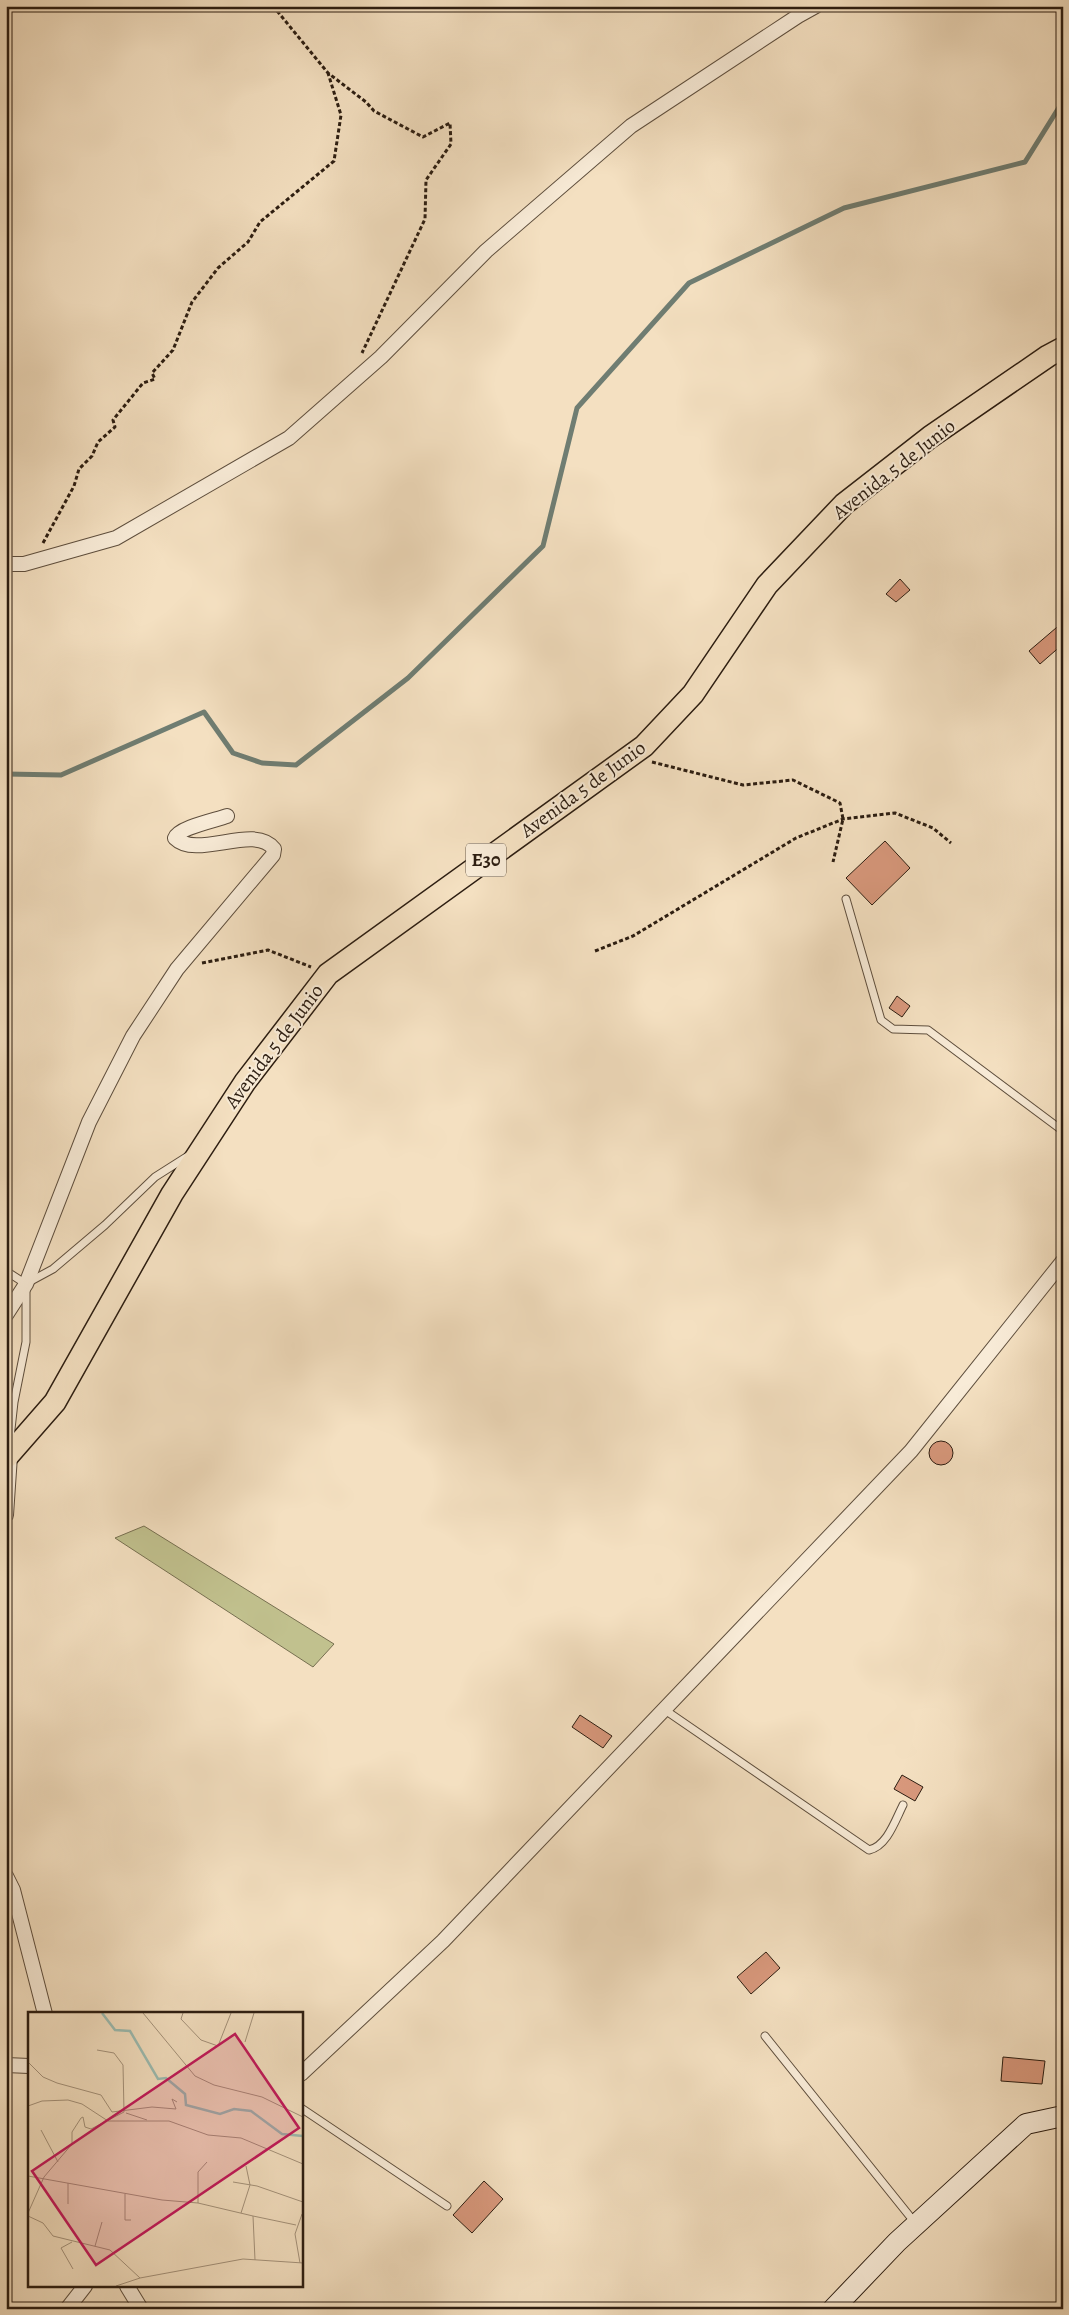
<svg xmlns="http://www.w3.org/2000/svg" width="1069" height="2315" viewBox="0 0 1069 2315" font-family="Alegreya,serif">
<style>
.green{fill:#c1c18e;stroke:#766f50}
.lines{fill:none;stroke-linecap:round;stroke-linejoin:round}
.stream{stroke:#6f7d72;stroke-width:5}
.building{fill:#d8987c;stroke:#2c1d11}
.lane-casing{stroke:#5e4e3d;stroke-width:9}
.street-casing{stroke:#5e4e3d;stroke-width:16}
.secondary-casing{stroke:#2c1d11;stroke-width:22}
.primary-casing{stroke:#2c1d11;stroke-width:24}
.path{stroke:#2c1d11;stroke-width:3;stroke-dasharray:4 2.5;stroke-linecap:butt}
.lane{stroke:#f8ebd7;stroke-width:7}
.street{stroke:#f8ebd7;stroke-width:14}
.secondary{stroke:#f8ebd7;stroke-width:20}
.primary{stroke:#f4e0c1;stroke-width:21}
.labels{text-anchor:middle;dominant-baseline:central;stroke-width:4;stroke-linejoin:round;paint-order:stroke}
.shield{fill:#f8ebd7;stroke:#695b4c;stroke-width:1}
.shield-label{font-size:19px;font-weight:bold;fill:#2c1d11}
.street-label{font-size:20px;fill:#2c1d11;stroke:#f8ebd7}
.inset-river{fill:none;stroke:#9cbdb3;stroke-width:2.5}
.inset-road{fill:none;stroke:#a4927b;stroke-width:1}
.view{fill:#c2185b;fill-opacity:0.15;stroke:#c2185b;stroke-width:2.5}
.inset-edge{fill:none;stroke:#2c1d11;stroke-width:2.5}
</style>
<rect width="100%" height="100%" fill="#f4e0c1"/>
<filter id="stains"><feTurbulence type="fractalNoise" baseFrequency=".004" numOctaves="4"/><feColorMatrix values="0 0 0 0 .2 0 0 0 0 .09 0 0 0 0 .02 0 0 0 .5 -.17"/></filter>
<radialGradient id="worn" r=".72"><stop offset=".6" stop-color="#630" stop-opacity="0"/><stop offset="1" stop-color="#630" stop-opacity=".3"/></radialGradient>
<path class="green" d="M 144,1526 L 334,1644 L 313,1667 L 115,1538 Z"/>
<g class="lines">
<path class="stream" d="M 6,774 L 61,775 L 204,712 L 233,753 L 262,763 L 296,765 L 408,678 L 543,546 L 577,408 L 689,283 L 844,208 L 1025,162 L 1063,101"/>
</g>
<path class="building" d="M 900,579 L 910,590 L 896,602 L 886,594 Z
M 1063,622 L 1063,644 L 1040,664 L 1029,651 Z
M 885,841 L 910,868 L 872,905 L 846,878 Z
M 897,996 L 910,1006 L 902,1017 L 889,1008 Z
M929 1453a12 12 0 1 1 24 0a12 12 0 1 1-24 0Z
M 580,1715 L 612,1736 L 603,1748 L 572,1727 Z
M 902,1775 L 923,1787 L 915,1801 L 894,1789 Z
M 766,1952 L 780,1968 L 751,1994 L 737,1977 Z
M 1003,2057 L 1045,2061 L 1042,2084 L 1001,2081 Z
M 484,2181 L 503,2199 L 472,2233 L 453,2215 Z"/>
<g class="lines">
<g class="lane-casing">
<path id="lane" d="M 846,899 L 881,1020 L 893,1029 L 928,1030 L 1063,1131
M 6,1271 L 26,1284
M 29,1282 L 53,1269 L 105,1225 L 155,1177 L 188,1156
M 9,1447 L 14,1402 L 26,1342 L 26,1289
M 665,1710 L 869,1850 C 887,1846 895,1821 903,1805
M 765,2036 L 916,2224
M 301,2108 L 447,2206"/>
</g>
<g class="street-casing">
<path id="street" d="M 6,564 L 24,564 L 116,538 L 289,438 L 381,357 L 486,251 L 631,126 L 798,16 L 816,6
M 6,1315 L 26,1284 L 89,1122 L 133,1036 L 177,969 L 273,855 L 274,849 C 255,823 197,860 175,838 C 178,828 216,820 227,816
M 6,1515 L 10,1456
M 6,1876 L 13,1890 L 45,2014
M 6,2065 L 29,2066
M 301,2074 L 443,1941 L 911,1451 L 1063,1261
M 127,2286 L 141,2309
M 67,2309 L 85,2286"/>
</g>
<g class="secondary-casing">
<path id="secondary" d="M 833,2309 L 897,2242 L 1026,2124 L 1063,2116"/>
</g>
<g class="primary-casing">
<path id="primary" d="M 6,1458 L 55,1402 L 172,1194 L 245,1082 L 328,974 L 644,746 L 693,694 L 767,585 L 844,504 L 930,437 L 1048,356 L 1063,348"/>
</g>
<path class="path" d="M 273,6 L 328,73 L 366,102 L 374,111 L 423,137 L 450,123 L 451,144 L 426,180 L 425,219 L 362,353
M 43,543 L 74,486 L 79,469 L 92,456 L 98,442 L 115,427 L 113,420 L 143,383 L 155,379 L 152,373 L 173,350 L 192,302 L 218,268 L 248,242 L 260,222 L 334,161 L 341,115 L 328,73
M 652,762 L 743,785 L 793,780 L 840,803 L 843,819 L 833,862
M 595,951 L 633,936 L 796,838 L 843,819 L 895,813 L 933,828 L 951,843
M 202,963 L 268,950 L 311,967"/>
<use href="#lane" class="lane"/>
<use href="#street" class="street"/>
<use href="#secondary" class="secondary"/>
<use href="#primary" class="primary"/>
</g>
<g class="labels">
<rect class="shield" x="466" y="843.5" width="40" height="33" rx="4"/>
<g class="shield-label">
<text x="486" y="860">E30</text>
</g>
<g class="street-label">
<text transform="translate(894 469) rotate(-38)">Avenida 5 de Junio</text>
<text transform="translate(583 789) rotate(-36)">Avenida 5 de Junio</text>
<text transform="translate(274 1046) rotate(-53)">Avenida 5 de Junio</text>
</g>
</g>
<g transform="translate(28 2012)">
<rect width="275" height="275" fill="#f4e0c1"/>
<path class="inset-river" d="M 74,1 L 87,18 L 102,19 L 130,67 L 138,66 L 157,82 L 158,93 L 192,102 L 206,97 L 223,99 L 254,122 L 275,124"/>
<path class="inset-road" d="M 115,1 L 167,64 L 186,73 L 234,85 L 275,105M 155,1 L 153,7 L 173,28 L 190,34 L 203,1M 217,30 L 226,1M 69,38 L 86,41 L 95,53 L 96,100M 0,50 L 15,65 L 29,71 L 73,83 L 84,100 L 124,95 L 148,97 L 144,87 L 149,90M 0,94 L 14,89 L 40,88 L 54,92 L 80,109 L 141,109 L 180,123 L 213,126 L 275,152M 98,101 L 119,108M 13,118 L 30,150M 0,164 L 134,188 L 170,191 L 225,204 L 227,248M 205,170 L 229,174 L 275,190M 40,171 L 40,192M 97,182 L 97,208 L 103,208M 170,191 L 170,160 L 179,150M 0,201 L 16,165 L 44,132 L 44,120 L 53,106 L 55,105 L 57,115 L 63,117 L 96,100M 213,201 L 222,173 L 218,154M 0,204 L 15,211 L 25,224 L 82,238 L 112,266M 225,204 L 268,213M 44,230 L 33,236 L 45,257M 67,234 L 74,210M 272,251 L 267,222 L 274,202M 88,274 L 112,266 L 215,247 L 275,251"/>
<path class="view" d="M 207,22 L 271,116 L 68,253 L 4,159 Z"/>
<rect width="275" height="275" class="inset-edge"/>
</g>
<rect width="1069" height="2315" fill="none" stroke="#f4e0c1" stroke-width="25"/>
<rect x="8" y="8" width="1054" height="2300" fill="none" stroke="#2c1d11" stroke-width="2.5"/>
<rect x="12" y="12" width="1044" height="2290" fill="none" stroke="#2c1d11"/>
<rect width="100%" height="100%" filter="url(#stains)"/>
<rect width="100%" height="100%" fill="url(#worn)"/>
</svg>
